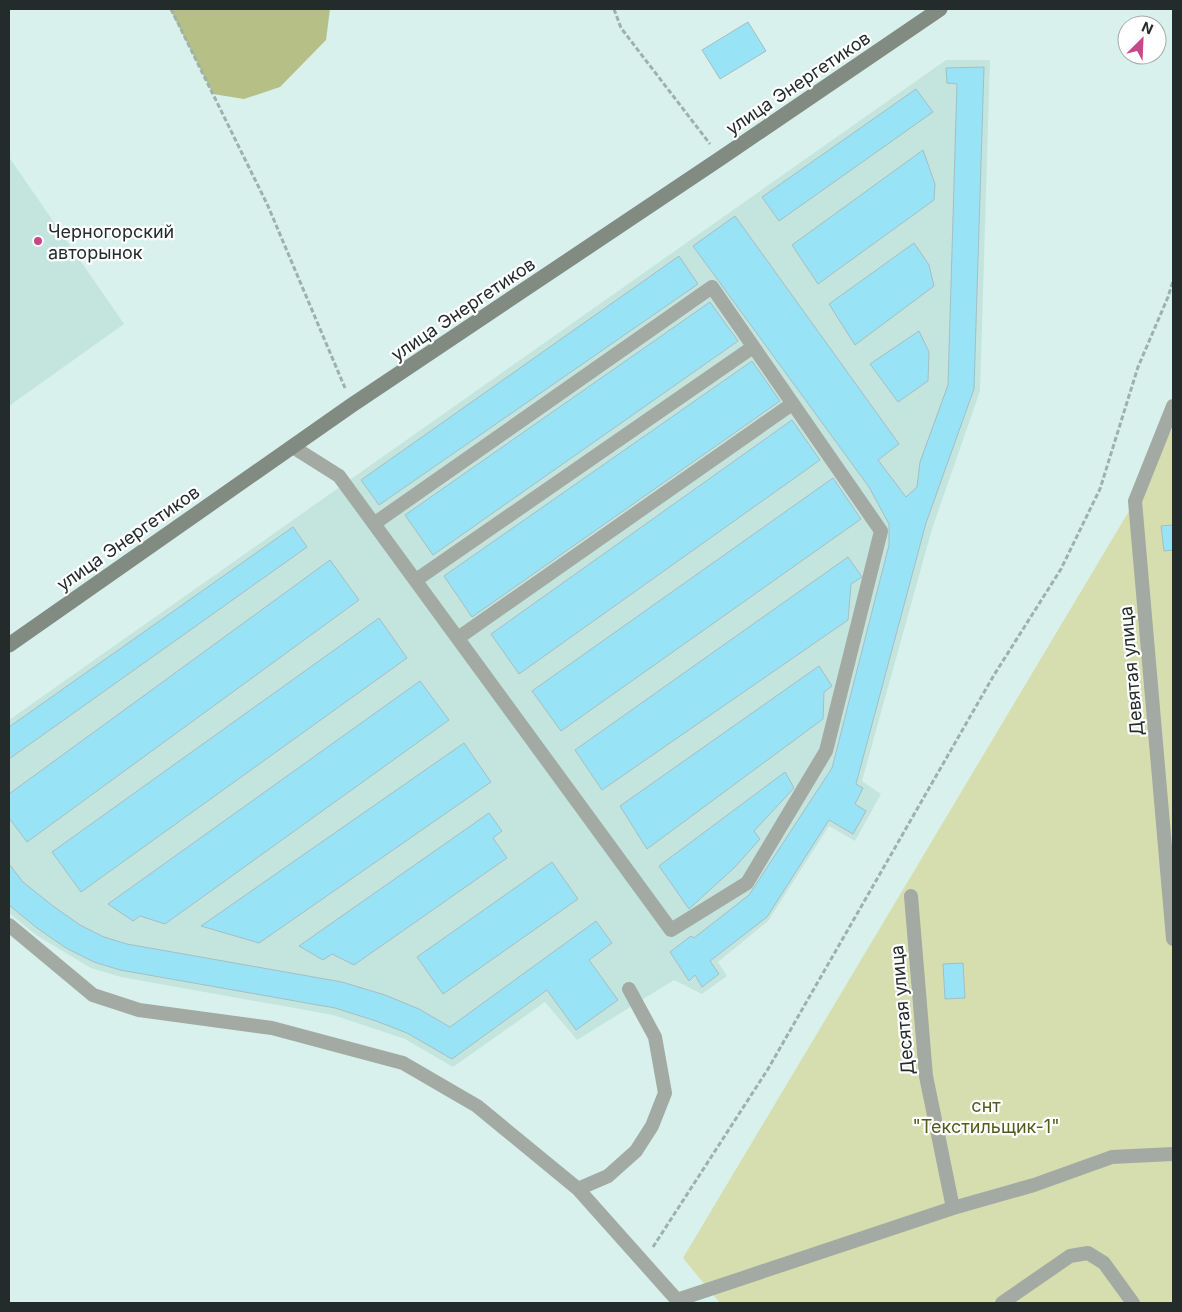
<svg xmlns="http://www.w3.org/2000/svg" width="1182" height="1312" viewBox="0 0 1182 1312" font-family="Inter,sans-serif">
<style>
.built{fill:#c4e5de}
.green{fill:#d6deaf}
.forest{fill:#b6bf85}
.building{fill:#99e3f7;stroke:#a6bdc3}
.lines{fill:none;stroke-linecap:round;stroke-linejoin:round}
.path{stroke:#9db1ad;stroke-width:3;stroke-dasharray:5 2.5;stroke-linecap:butt}
.lane{stroke:#a3aaa4;stroke-width:14}
.secondary{stroke:#818b82;stroke-width:15}
.poi-dot{fill:#cb4688;stroke:#fff;stroke-width:2}
.labels{text-anchor:middle;dominant-baseline:central;stroke-width:4.5;stroke-linejoin:round;paint-order:stroke}
.street-label{font-size:18px;fill:#232c2b;stroke:#fff}
.poi-label{font-size:18px;fill:#232c2b;stroke:#fff;text-anchor:start}
.park-label{font-size:18px;fill:#545c1b;stroke:#fff}
</style>
<rect width="100%" height="100%" fill="#d8f1ec"/>
<path class="built" d="M 946,60 L 990,60 L 980,391 L 932,529 L 862,781 L 881,794 L 855,841 L 829,826 L 768,921 L 718,962 L 727,976 L 702,994 L 674,980 L 577,1040 L 545,1002 L 453,1067 L 405,1039 L 333,1015 L 121,977 L 91,968 L 36,935 L 9,913 L 9,720 Z
M 9,157 L 124,324 L 9,406 Z"/>
<path class="green" d="M 1173,427 L 1173,1303 L 720,1303 L 683,1258 L 1135,501 Z"/>
<path class="forest" d="M 170,9 L 330,9 L 326,40 L 280,87 L 244,99 L 213,94 Z"/>
<path class="building" d="M 748,22 L 766,51 L 720,79 L 702,50 Z
M 984,67 L 974,389 L 926,523 L 856,784 L 863,788 L 855,804 L 866,811 L 853,834 L 829,820 L 767,917 L 710,961 L 719,974 L 702,987 L 695,975 L 689,981 L 670,952 L 691,936 L 694,938 L 749,895 L 832,768 L 889,545 L 889,524 L 869,487 L 693,246 L 735,216 L 899,444 L 878,460 L 906,497 L 917,487 L 920,462 L 948,385 L 957,84 L 947,83 L 946,68 Z
M 916,89 L 933,112 L 779,221 L 762,197 Z
M 923,150 L 935,184 L 934,200 L 818,284 L 792,245 Z
M 914,243 L 929,265 L 934,286 L 855,345 L 829,304 Z
M 679,256 L 698,284 L 379,505 L 361,480 Z
M 710,302 L 738,341 L 433,555 L 405,515 Z
M 919,331 L 929,352 L 928,381 L 898,402 L 870,364 Z
M 752,361 L 780,401 L 472,617 L 444,576 Z
M 792,420 L 820,460 L 519,674 L 491,634 Z
M 833,478 L 861,519 L 561,731 L 532,691 Z
M 1173,525 L 1173,550 L 1164,551 L 1161,526 Z
M 293,527 L 307,547 L 9,759 L 9,727 Z
M 848,557 L 862,577 L 851,584 L 848,620 L 602,790 L 575,750 Z
M 330,560 L 359,600 L 27,842 L 9,818 L 9,794 Z
M 379,618 L 407,658 L 81,892 L 52,852 Z
M 819,666 L 832,686 L 824,692 L 823,719 L 647,849 L 620,806 Z
M 420,681 L 449,720 L 165,924 L 140,916 L 133,921 L 108,904 Z
M 464,743 L 491,782 L 259,943 L 201,926 Z
M 785,772 L 794,788 L 754,831 L 760,839 L 735,867 L 689,909 L 659,866 Z
M 489,813 L 502,831 L 493,838 L 507,858 L 354,965 L 332,954 L 323,960 L 299,946 Z
M 552,862 L 578,899 L 443,994 L 417,957 Z
M 9,864 L 23,882 L 53,906 L 80,925 L 104,937 L 127,944 L 342,982 L 385,995 L 419,1009 L 450,1027 L 596,921 L 612,943 L 589,960 L 618,1000 L 576,1030 L 547,990 L 452,1059 L 407,1033 L 376,1021 L 335,1008 L 120,970 L 94,962 L 66,948 L 37,928 L 9,905 Z
M 963,963 L 965,998 L 945,999 L 943,964 Z"/>
<g class="lines">
<path class="path" d="M 171,9 L 268,206 L 345,388
M 614,9 L 621,28 L 710,144
M 653,1247 L 768,1069 L 994,675 L 1061,569 L 1100,489 L 1138,367 L 1168,297 L 1173,281"/>
<path class="lane" d="M 1173,406 L 1135,501 L 1173,939
M 293,447 L 339,476 L 671,930 L 747,883 L 826,751 L 881,531 L 712,287 L 375,523
M 416,580 L 753,347
M 458,638 L 792,404
M 911,896 L 926,1076 L 953,1208
M 9,925 L 93,995 L 139,1010 L 272,1028 L 403,1063 L 477,1106 L 578,1189 L 677,1300 L 678,1303
M 578,1189 L 608,1176 L 636,1151 L 652,1126 L 665,1093 L 655,1037 L 629,989
M 677,1300 L 953,1208 L 1034,1185 L 1112,1157 L 1173,1154
M 1002,1303 L 1070,1256 L 1088,1253 L 1104,1263 L 1133,1303"/>
<path class="secondary" d="M 9,645 L 352,405 L 721,158 L 940,9"/>
</g>
<circle class="poi-dot" cx="38" cy="241" r="5"/>
<g class="labels">
<g class="street-label">
<text transform="translate(798 83) rotate(-34)">улица Энергетиков</text>
<text transform="translate(463 309) rotate(-34)">улица Энергетиков</text>
<text transform="translate(128 538) rotate(-35)">улица Энергетиков</text>
<text transform="translate(1131 671) rotate(-95)">Девятая улица</text>
<text transform="translate(902 1010) rotate(-95)">Десятая улица</text>
</g>
<g class="poi-label">
<text x="48" y="231">Черногорский<tspan x="48" dy="21">авторынок</tspan></text>
</g>
<g class="park-label">
<text x="986" y="1105">снт<tspan x="986" dy="21">"Текстильщик-1"</tspan></text>
</g>
</g>
<rect width="1182" height="1312" fill="none" stroke="#232c2b" stroke-width="20"/>
<g transform="translate(1142 40) rotate(24)"><circle r="24" fill="#ffffff" stroke="#a7abaa"/>
<path d="M0-4L9 19L0 12L-9 19Z" fill="#cb4688"/>
<text y="-8" font-size="14" font-weight="bold" text-anchor="middle" fill="#232c2b">N</text>
</g>
</svg>
